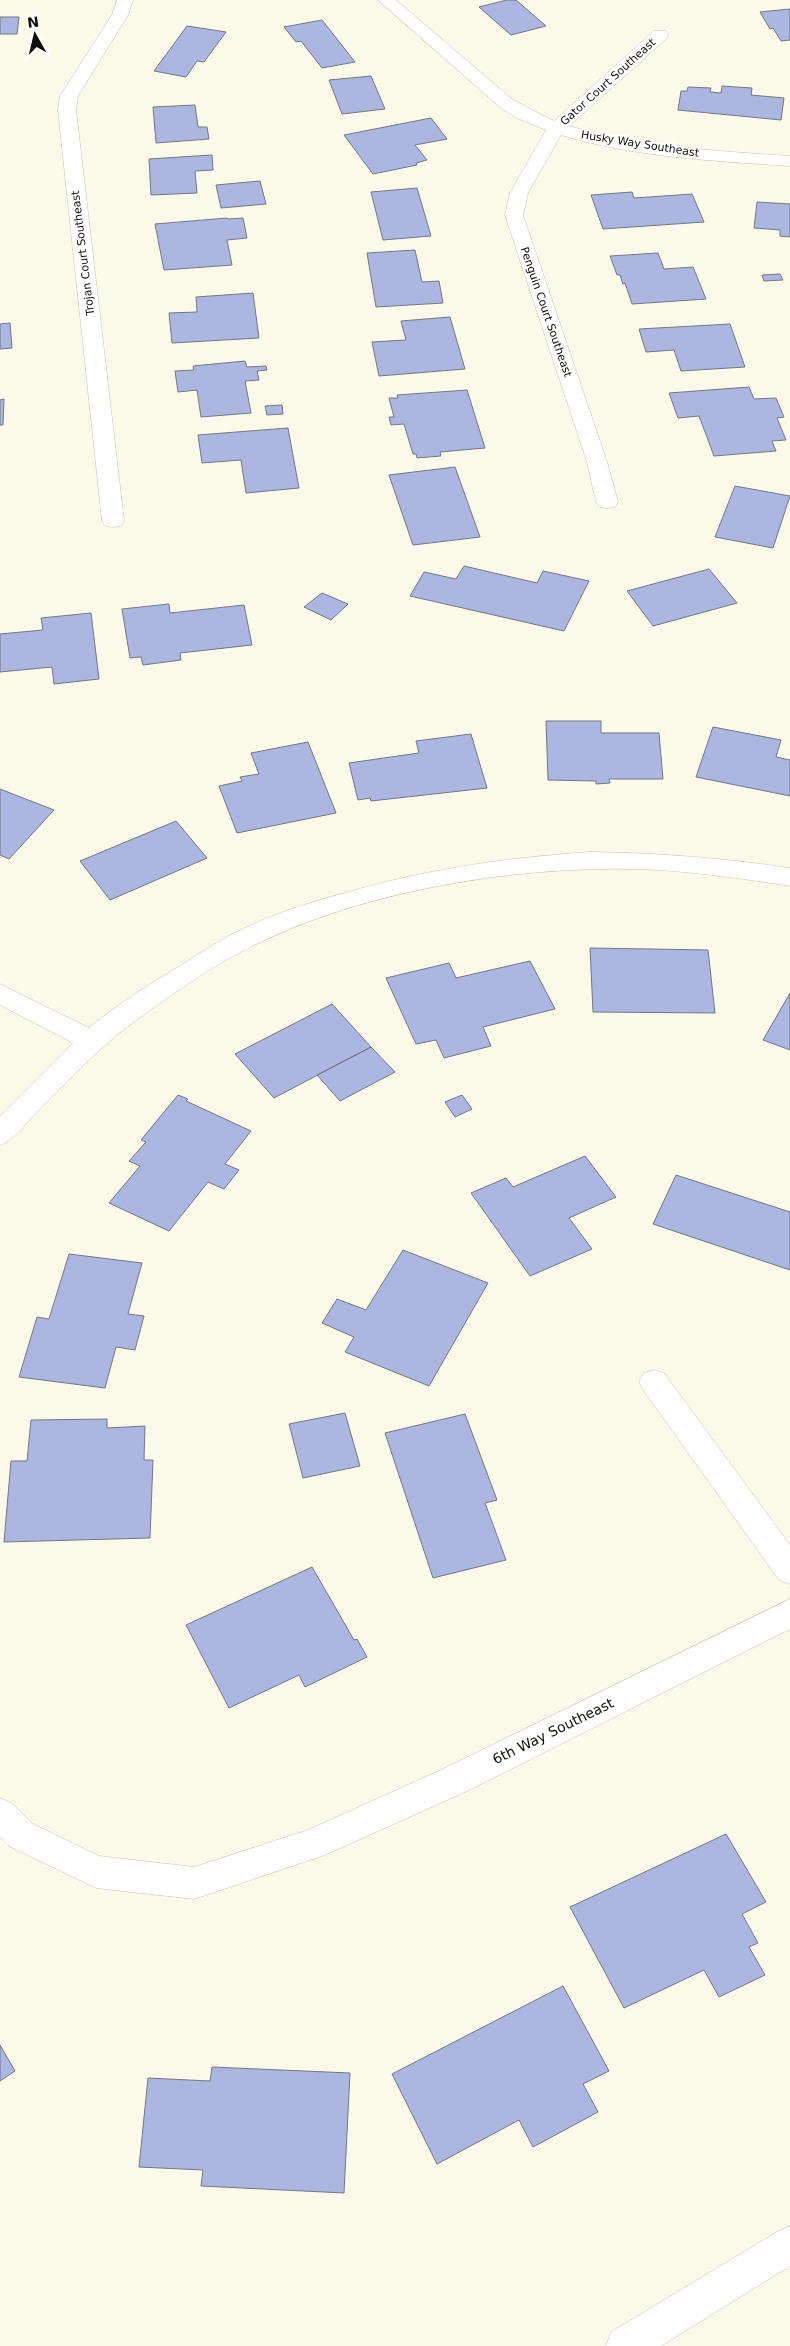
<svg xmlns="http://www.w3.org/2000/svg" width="790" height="2346" viewBox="0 0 790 2346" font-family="'DejaVu Sans',sans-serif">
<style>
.building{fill:#acb7e1;stroke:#737785}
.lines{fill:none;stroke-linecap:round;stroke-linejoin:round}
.minor-casing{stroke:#c4c3b3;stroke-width:1}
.tertiary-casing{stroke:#c4c3b3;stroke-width:1}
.minor{fill:#fff;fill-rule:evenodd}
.tertiary{fill:#fff;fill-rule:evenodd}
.labels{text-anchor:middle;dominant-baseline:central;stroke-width:4.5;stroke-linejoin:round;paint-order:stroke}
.far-street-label{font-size:11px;fill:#0e0e09;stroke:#fff}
.street-label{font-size:14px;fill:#0e0e09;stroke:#fff}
</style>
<rect width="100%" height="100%" fill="#fbfae9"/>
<path class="building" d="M 507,0 L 516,0 L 546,26 L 511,35 L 479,7 Z
M 790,9 L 790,40 L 781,41 L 773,28 L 770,29 L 760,12 Z
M 0,17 L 19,17 L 17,34 L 0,34 Z
M 322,20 L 355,62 L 322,68 L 301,41 L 296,42 L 284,27 Z
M 187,26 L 226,32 L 204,62 L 197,61 L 186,77 L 154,71 Z
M 371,76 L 385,109 L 342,114 L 329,80 Z
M 722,86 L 752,88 L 751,95 L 784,98 L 781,120 L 678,110 L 681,91 L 687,91 L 688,87 L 711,88 L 710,92 L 721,93 Z
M 195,105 L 198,127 L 207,127 L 209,139 L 156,143 L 153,107 Z
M 431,118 L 447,139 L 415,145 L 427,160 L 416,163 L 417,165 L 373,174 L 344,135 Z
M 212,155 L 213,170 L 195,171 L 197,193 L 151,195 L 149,159 Z
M 260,181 L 266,204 L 221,208 L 216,185 Z
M 417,188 L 431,236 L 383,240 L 371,192 Z
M 632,192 L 634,198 L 692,194 L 704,222 L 603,229 L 591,195 Z
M 757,202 L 790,204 L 790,237 L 780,236 L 780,230 L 754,228 Z
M 227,218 L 228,219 L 243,218 L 247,238 L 227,240 L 232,265 L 164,270 L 155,224 Z
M 415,250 L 422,282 L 439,281 L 443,303 L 376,307 L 367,253 Z
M 658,253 L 664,269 L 693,267 L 706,299 L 632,304 L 625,283 L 623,284 L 620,275 L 617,275 L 610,256 Z
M 780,274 L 783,280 L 764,281 L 762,275 Z
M 253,293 L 259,338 L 172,343 L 169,313 L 197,312 L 196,297 Z
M 450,317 L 465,369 L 379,376 L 372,342 L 406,340 L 401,321 Z
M 10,323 L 12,348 L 0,349 L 0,324 Z
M 730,324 L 745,367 L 681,371 L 674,350 L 646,352 L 639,329 Z
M 245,361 L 247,367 L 266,366 L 267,370 L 257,371 L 259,380 L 245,381 L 251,413 L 201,417 L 197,390 L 178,392 L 175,371 L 194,370 L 193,366 Z
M 749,387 L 754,399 L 776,398 L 784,417 L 777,418 L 786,440 L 772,441 L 776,451 L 714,456 L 699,416 L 678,418 L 669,393 Z
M 467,390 L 485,448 L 440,452 L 441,456 L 417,458 L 416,454 L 413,454 L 404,424 L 391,425 L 389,417 L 394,417 L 389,398 L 398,398 L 397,395 Z
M 4,399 L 3,425 L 0,425 L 0,400 Z
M 282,405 L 283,414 L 267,415 L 265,406 Z
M 288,428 L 299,488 L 246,493 L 241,460 L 202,463 L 198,435 Z
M 455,467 L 480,537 L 413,545 L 389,475 Z
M 735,486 L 790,496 L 773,548 L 715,537 Z
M 464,566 L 537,583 L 543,571 L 589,581 L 564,631 L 410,596 L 424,572 L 456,579 Z
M 709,569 L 737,603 L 653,626 L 627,591 Z
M 322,593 L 348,604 L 331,620 L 304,607 Z
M 169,604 L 170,613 L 244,605 L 252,645 L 180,653 L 181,660 L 143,665 L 141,657 L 130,658 L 122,609 Z
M 91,613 L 99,679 L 54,684 L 52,667 L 0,672 L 0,634 L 43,630 L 41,618 Z
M 546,721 L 601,721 L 601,733 L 659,733 L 663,779 L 609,779 L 610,783 L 596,784 L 596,781 L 548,780 Z
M 713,727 L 781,740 L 776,757 L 790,760 L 790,796 L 696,777 Z
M 471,734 L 487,788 L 371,801 L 370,798 L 358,800 L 349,763 L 419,753 L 416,741 Z
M 308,742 L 336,813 L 237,833 L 219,786 L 242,781 L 240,777 L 259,774 L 251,753 Z
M 0,789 L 54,810 L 9,859 L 0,855 Z
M 176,821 L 207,858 L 110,900 L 80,861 Z
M 590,948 L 708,950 L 715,1013 L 593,1012 Z
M 530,961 L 555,1009 L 483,1027 L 491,1046 L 444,1058 L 436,1040 L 416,1044 L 386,978 L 449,963 L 456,978 Z
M 790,993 L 790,1050 L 763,1040 Z
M 332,1004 L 371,1047 L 274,1098 L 235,1054 Z
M 371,1047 L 395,1072 L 340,1101 L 317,1075 Z
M 178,1095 L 188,1099 L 186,1101 L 251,1131 L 225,1164 L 239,1170 L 224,1189 L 208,1182 L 169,1231 L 109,1203 L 140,1166 L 129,1161 L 146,1142 L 141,1140 Z
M 462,1095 L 472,1109 L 455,1117 L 445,1102 Z
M 585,1156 L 616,1197 L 569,1218 L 592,1249 L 530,1276 L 471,1193 L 506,1178 L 513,1187 Z
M 676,1175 L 790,1212 L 790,1270 L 653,1224 Z
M 403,1250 L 488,1283 L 429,1386 L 345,1352 L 354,1337 L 322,1323 L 337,1299 L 366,1310 Z
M 69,1254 L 142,1263 L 128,1314 L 144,1316 L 135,1350 L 116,1347 L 105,1388 L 19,1377 L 37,1317 L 49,1319 Z
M 345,1413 L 360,1466 L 303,1478 L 289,1424 Z
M 465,1414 L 497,1500 L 485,1503 L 506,1560 L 433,1578 L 385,1433 Z
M 107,1419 L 107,1428 L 145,1426 L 144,1460 L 153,1460 L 150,1538 L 4,1542 L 11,1461 L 27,1461 L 31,1420 Z
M 312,1567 L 354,1640 L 357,1639 L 367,1657 L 305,1687 L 299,1675 L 229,1708 L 186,1625 Z
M 726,1834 L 766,1902 L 742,1914 L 758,1943 L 749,1947 L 765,1975 L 719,1997 L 704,1970 L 624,2008 L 570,1907 Z
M 563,1986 L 609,2071 L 583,2084 L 598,2112 L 533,2147 L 519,2120 L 437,2164 L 392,2074 Z
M 0,2045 L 15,2071 L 0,2081 Z
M 212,2067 L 350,2073 L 344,2193 L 201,2186 L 203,2170 L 139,2167 L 148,2078 L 210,2081 Z"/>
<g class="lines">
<g class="minor-casing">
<path id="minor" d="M 117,0 L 133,0 L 128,15 L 78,96 L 76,110 L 124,521 L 121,526 L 113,527 L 105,526 L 102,521 L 58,110 L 60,96 L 112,15 Z
M 378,0 L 396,0 L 513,100 L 554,121 L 654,31 L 666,31 L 668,35 L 666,39 L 569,126 C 640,147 717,151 790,156 L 790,166 C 714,161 634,157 561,135 L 528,193 L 523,215 L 607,462 L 618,502 L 615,507 L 607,508 L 599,507 L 596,502 L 587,462 L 505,215 L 510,193 L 546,130 L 517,118 L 501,108 Z
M 590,852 C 658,853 723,858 790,868 L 790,886 C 746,879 703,873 659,870 C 537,863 376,887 265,940 C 220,960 178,990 138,1019 C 101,1045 70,1079 38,1111 C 26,1122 16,1140 0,1145 L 0,1116 L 73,1043 L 0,1005 L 0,984 L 89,1028 C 114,1007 142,989 170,972 C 195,957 218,940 245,928 C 276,913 311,902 345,893 C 427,869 505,858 590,852 Z
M 654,1370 L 664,1373 L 790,1545 L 790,1584 L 779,1580 L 644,1391 L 639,1382 L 644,1373 Z
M 790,1599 L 790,1629 L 467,1791 L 325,1855 L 194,1899 L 96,1888 L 9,1846 L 0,1837 L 0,1798 L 12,1803 L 33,1824 L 99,1856 L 194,1867 L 308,1830 L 443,1769 Z"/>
</g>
<g class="tertiary-casing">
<path id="tertiary" d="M 790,2226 L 790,2266 L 661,2346 L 606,2346 L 611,2332 L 777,2232 Z"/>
</g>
<use href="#minor" class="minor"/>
<use href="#tertiary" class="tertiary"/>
</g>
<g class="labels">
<g class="far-street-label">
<text transform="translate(608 82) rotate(-42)">Gator Court Southeast</text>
<text transform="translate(640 144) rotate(9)">Husky Way Southeast</text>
<text transform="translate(83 253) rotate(-97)">Trojan Court Southeast</text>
<text transform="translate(546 312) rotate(71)">Penguin Court Southeast</text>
</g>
<g class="street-label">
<text transform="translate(553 1731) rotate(-26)">6th Way Southeast</text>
</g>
</g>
<g transform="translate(35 35) rotate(352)" stroke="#ffffff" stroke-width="4" paint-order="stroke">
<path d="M0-4L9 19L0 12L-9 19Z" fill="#0e0e09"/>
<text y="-8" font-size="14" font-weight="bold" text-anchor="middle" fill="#0e0e09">N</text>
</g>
</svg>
